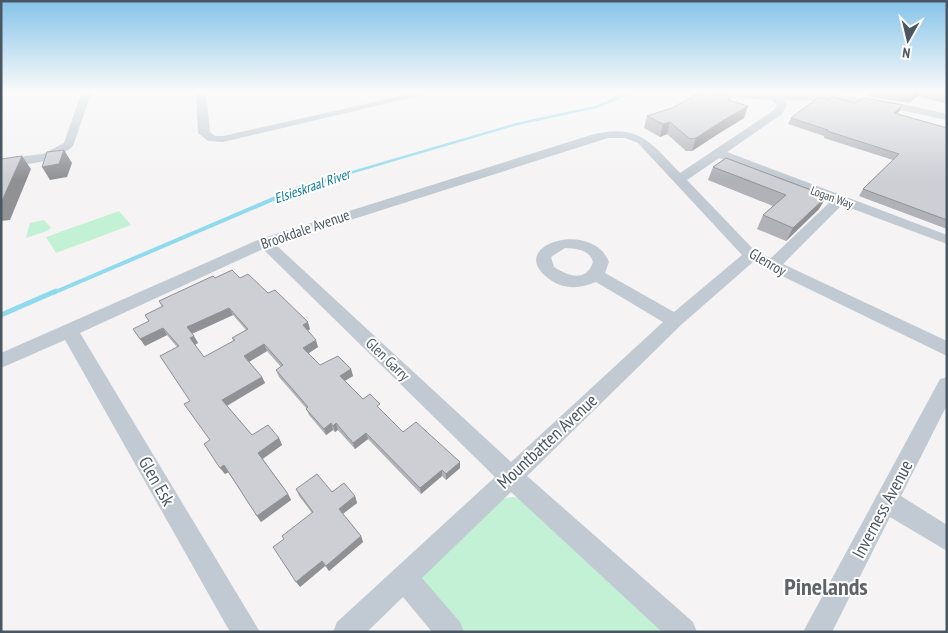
<svg xmlns="http://www.w3.org/2000/svg" width="948" height="633" viewBox="0 0 948 633" font-family="'PT Sans Narrow',sans-serif">
<style>
.green{fill:#c3f1d5}
.lines{fill:none;stroke-linecap:round;stroke-linejoin:round}
.stream-far2{stroke:#90daee;stroke-width:2.5}
.stream-far1{stroke:#90daee;stroke-width:4}
.stream{stroke:#90daee;stroke-width:5}
.minor{fill:#c1cad2;fill-rule:evenodd}
.wall{fill:#b0b2b7;fill-rule:evenodd}
.shaded-wall{fill:#909195}
.building{fill:#cdcfd5;stroke:#909195;fill-rule:evenodd}
.labels{text-anchor:middle;dominant-baseline:central;stroke-width:4;stroke-linejoin:round;paint-order:stroke}
.far-street-label{font-size:12px;fill:#4a5661;stroke:#fff}
.far-water-label{font-size:14px;font-style:italic;fill:#0c7c9b;stroke:#fff}
.street-label{font-size:15px;fill:#4a5661;stroke:#fff}
.near-street-label{font-size:18px;fill:#4a5661;stroke:#fff}
.near-district-label{font-size:24px;font-weight:bold;fill:#5f6368;stroke:#fff}
</style>
<rect width="100%" height="100%" fill="#f5f3f3"/>
<path class="green" d="M 119,211 L 131,225 L 56,253 L 46,237 Z
M 44,220 L 51,228 L 47,231 L 26,238 L 30,223 Z
M 513,497 L 527,500 L 669,632 L 459,632 L 420,579 L 499,499 Z"/>
<g class="lines">
<path class="stream-far2" d="M 329,179 L 517,124 L 596,107 L 634,91"/>
<path class="stream-far1" d="M 53,293 L 299,188 L 333,178"/>
<path class="stream" d="M 1,315 L 56,291"/>
<path class="minor" d="M 82,91 L 92,91 L 73,146 C 53,164 26,164 1,167 L 1,159 L 43,154 L 64,143 Z
M 196,91 L 206,91 L 210,132 L 215,136 L 223,136 L 423,91 L 439,91 L 223,142 L 208,141 L 198,133 Z
M 705,91 L 768,94 L 768,91 L 774,91 L 778,94 C 838,93 889,99 947,114 L 947,120 L 862,102 L 783,100 L 787,105 L 782,114 L 727,152 L 947,235 L 947,244 L 842,205 L 783,264 L 947,341 L 947,356 L 753,262 L 681,325 L 527,476 L 693,622 L 697,632 L 662,632 L 511,492 L 422,578 L 460,622 L 464,632 L 432,632 L 403,597 L 367,632 L 333,632 L 337,622 L 495,477 L 263,249 L 80,333 L 260,632 L 230,632 L 65,340 L 1,368 L 1,353 L 260,239 L 591,135 C 639,123 650,142 680,173 L 774,110 L 777,105 L 772,100 L 725,97 ZM 608,138 L 625,138 L 638,143 L 742,255 L 674,312 L 605,273 L 609,262 C 591,217 500,247 552,281 C 566,290 582,288 596,282 L 663,322 L 511,462 L 275,244 ZM 719,158 L 831,201 L 771,258 L 756,252 L 687,180 ZM 565,248 C 577,249 589,249 593,262 C 586,283 568,276 554,267 L 551,257 Z
M 947,377 L 947,405 L 901,496 L 947,525 L 947,551 L 890,517 L 832,632 L 803,632 L 940,379 Z"/>
</g>
<path class="wall" d="M 871,91 L 947,91 L 947,104 L 917,96 L 909,103 L 868,97 Z
M 730,100 L 744,118 L 718,134 L 692,151 L 686,151 L 667,134 L 660,137 L 644,128 L 647,116 Z
M 829,100 L 854,103 L 899,112 L 897,114 L 947,128 L 947,229 L 859,196 L 863,189 L 893,160 L 824,138 L 824,136 L 788,124 L 791,118 Z
M 726,158 L 819,209 L 786,241 L 757,229 L 763,215 L 773,206 L 708,180 L 713,167 Z
M 215,278 L 240,278 L 268,293 L 310,329 L 308,331 L 318,347 L 308,353 L 320,365 L 351,369 L 353,376 L 345,381 L 363,399 L 381,410 L 403,432 L 460,468 L 446,480 L 442,476 L 421,494 L 368,439 L 355,449 L 338,430 L 335,432 L 333,430 L 326,435 L 309,415 L 306,408 L 279,377 L 276,370 L 281,367 L 267,351 L 249,362 L 262,377 L 265,383 L 227,406 L 252,435 L 279,438 L 282,445 L 263,459 L 288,494 L 291,500 L 261,522 L 228,472 L 225,474 L 204,444 L 210,440 L 190,401 L 177,347 L 167,335 L 145,346 L 149,321 L 145,315 L 162,307 L 159,301 ZM 233,315 L 246,330 L 232,338 L 234,341 L 204,357 L 195,345 L 198,343 L 192,334 Z
M 296,489 L 332,492 L 355,496 L 357,503 L 343,514 L 361,536 L 363,542 L 329,571 L 325,566 L 300,587 L 312,513 L 299,496 Z"/>
<path class="shaded-wall" d="M 917,91 L 920,91 L 917,96 L 909,103 Z
M 903,105 L 899,112 L 890,119 L 894,113 Z
M 748,106 L 744,118 L 718,134 L 692,151 L 696,138 L 722,121 Z
M 670,122 L 667,134 L 660,137 L 663,124 Z
M 64,150 L 72,163 L 67,177 L 50,180 L 42,167 Z
M 22,156 L 31,169 L 10,220 L 1,221 L 1,203 Z
M 827,196 L 819,209 L 786,241 L 793,228 Z
M 229,308 L 233,315 L 191,334 L 187,327 Z
M 308,322 L 310,329 L 305,332 L 303,325 Z
M 163,328 L 167,335 L 145,346 L 140,339 Z
M 194,336 L 198,343 L 194,345 L 190,338 Z
M 316,340 L 318,347 L 306,355 L 303,348 Z
M 264,344 L 267,351 L 247,363 L 244,356 Z
M 351,369 L 353,376 L 342,382 L 340,376 Z
M 262,377 L 265,383 L 226,406 L 222,400 Z
M 331,423 L 333,430 L 326,435 L 324,429 Z
M 336,423 L 338,430 L 335,432 L 333,426 Z
M 366,433 L 368,439 L 355,449 L 353,443 Z
M 279,438 L 282,445 L 262,459 L 258,453 Z
M 460,462 L 460,468 L 446,480 L 446,474 Z
M 224,465 L 229,472 L 225,474 L 220,468 Z
M 442,470 L 442,476 L 421,494 L 420,488 Z
M 288,494 L 291,500 L 261,522 L 257,516 Z
M 355,496 L 357,503 L 341,515 L 339,509 Z
M 361,536 L 363,542 L 329,571 L 326,566 Z
M 322,561 L 325,566 L 300,587 L 296,582 Z"/>
<path class="building" d="M 703,91 L 708,91 L 731,98 L 728,100 L 748,106 L 722,121 L 696,138 L 690,139 L 670,122 L 663,124 L 647,116 L 672,108 Z
M 819,97 L 829,100 L 833,97 L 854,103 L 865,98 L 903,105 L 894,113 L 947,128 L 947,220 L 863,189 L 899,154 L 827,131 L 828,130 L 791,118 Z
M 64,150 L 59,164 L 42,167 L 47,152 Z
M 22,156 L 1,203 L 1,159 Z
M 726,158 L 827,196 L 793,228 L 763,215 L 786,195 L 713,167 Z
M 232,270 L 240,278 L 248,274 L 268,293 L 275,290 L 308,322 L 303,325 L 316,340 L 303,348 L 320,365 L 338,356 L 351,369 L 340,376 L 363,399 L 370,394 L 380,404 L 377,406 L 403,432 L 416,422 L 460,462 L 446,474 L 442,470 L 420,488 L 366,433 L 353,443 L 336,423 L 333,426 L 331,423 L 324,429 L 306,409 L 308,407 L 276,370 L 283,365 L 264,344 L 244,356 L 262,377 L 222,400 L 252,435 L 268,425 L 279,438 L 258,453 L 288,494 L 257,516 L 224,465 L 220,468 L 204,444 L 210,440 L 184,404 L 190,401 L 160,356 L 179,346 L 163,328 L 140,339 L 133,329 L 149,321 L 145,315 L 163,306 L 159,301 L 213,276 L 215,278 ZM 229,308 L 248,329 L 232,338 L 235,340 L 204,357 L 190,338 L 194,336 L 187,327 Z
M 317,474 L 332,492 L 344,483 L 355,496 L 339,509 L 361,536 L 326,566 L 322,561 L 296,582 L 273,547 L 284,539 L 282,536 L 313,512 L 296,489 Z"/>
<linearGradient id="sky" x2="0" y2="1"><stop stop-color="#85c3ea"/><stop offset="0.51" stop-color="#fafafa"/><stop offset="1" stop-color="#fafafa" stop-opacity="0"/></linearGradient>
<rect width="948" height="179" fill="url(#sky)"/>
<g class="labels">
<g class="far-street-label">
<text transform="translate(832 197) rotate(20)">Logan Way</text>
</g>
<g class="far-water-label">
<text transform="translate(312 186) rotate(-19)">Elsieskraal River</text>
</g>
<g class="street-label">
<text transform="translate(305 229) rotate(-19)">Brookdale Avenue</text>
<text transform="translate(768 262) rotate(30)">Glenroy</text>
<text transform="translate(388 359) rotate(44)">Glen Garry</text>
</g>
<g class="near-street-label">
<text transform="translate(547 441) rotate(-43)">Mountbatten Avenue</text>
<text transform="translate(157 481) rotate(60)">Glen Esk</text>
<text transform="translate(882 509) rotate(-62)">Inverness Avenue</text>
</g>
<g class="near-district-label">
<text x="826" y="586">Pinelands</text>
</g>
</g>
<rect width="948" height="633" fill="none" stroke="#4a5661" stroke-width="5"/>
<g transform="translate(908 40) rotate(188)" stroke="#ffffff" stroke-width="4" paint-order="stroke">
<path d="M0-4L9 19L0 12L-9 19Z" fill="#4a5661"/>
<text y="-8" font-size="14" font-weight="bold" text-anchor="middle" fill="#4a5661">N</text>
</g>
</svg>
